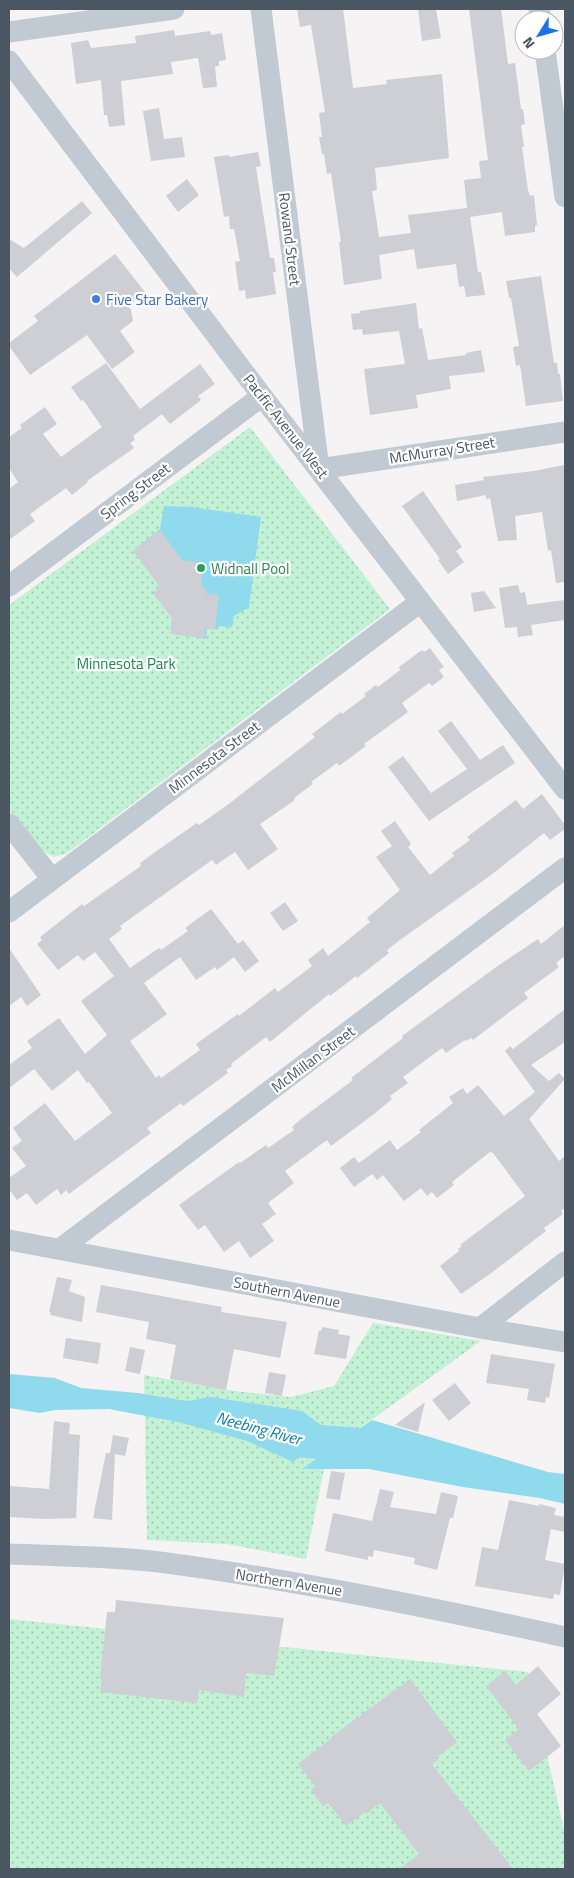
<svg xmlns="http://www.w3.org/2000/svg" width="574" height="1878" viewBox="0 0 574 1878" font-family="'Titillium Web',sans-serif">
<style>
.grass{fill:url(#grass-dots)}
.water{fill:#90daee}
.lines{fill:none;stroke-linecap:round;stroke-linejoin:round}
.river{stroke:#90daee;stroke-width:34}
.building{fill:#cdcfd5}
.street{stroke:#c1cad2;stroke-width:21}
.shop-dot{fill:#3f7fe0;stroke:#fff;stroke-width:2}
.leisure-dot{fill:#2e9e5b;stroke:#fff;stroke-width:2}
.labels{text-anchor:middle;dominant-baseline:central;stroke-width:4.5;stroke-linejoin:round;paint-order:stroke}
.street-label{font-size:15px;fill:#4a5661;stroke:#fff}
.shop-label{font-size:15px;fill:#366cbe;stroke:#fff;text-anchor:start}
.leisure-label{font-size:15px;fill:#27864d;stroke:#fff;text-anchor:start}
.park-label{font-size:15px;fill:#17864f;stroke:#fff}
.water-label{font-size:16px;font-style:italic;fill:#0c7c9b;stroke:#fff}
</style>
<defs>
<pattern id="grass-dots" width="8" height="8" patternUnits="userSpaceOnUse" patternTransform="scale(1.25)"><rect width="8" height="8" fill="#c3f1d5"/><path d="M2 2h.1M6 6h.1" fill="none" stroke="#a0c6b0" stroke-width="1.8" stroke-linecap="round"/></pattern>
</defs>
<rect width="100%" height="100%" fill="#f5f3f3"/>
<path class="grass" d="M 250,427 L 390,609 L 66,854 L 53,857 L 39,848 L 9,809 L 9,605 Z
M 373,1323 L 481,1341 L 303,1469 L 324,1469 L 306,1559 L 227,1544 L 147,1540 L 144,1375 L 235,1391 L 291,1397 L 334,1386 Z
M 9,1619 L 528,1672 L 565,1834 L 565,1869 L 9,1869 Z"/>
<path class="water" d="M 164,506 L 192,507 L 261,517 L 249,607 L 234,616 L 232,627 L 218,626 L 217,630 L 207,628 L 206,639 L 172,633 L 173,618 L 161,586 L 134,550 L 160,529 Z
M 9,1374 L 55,1378 L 81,1388 L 138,1393 L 187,1401 L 211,1397 L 302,1411 L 328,1430 L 293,1462 L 247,1441 L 178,1422 L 109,1409 L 55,1410 L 40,1413 L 9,1408 Z
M 372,1420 L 548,1472 L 565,1474 L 565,1504 L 540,1498 L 463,1487 L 369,1469 L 302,1469 Z"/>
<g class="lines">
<path class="river" d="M 270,1432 L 296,1440 L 383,1447"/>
</g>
<path class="building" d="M 297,9 L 343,9 L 353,88 L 387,84 L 386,80 L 442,74 L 449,158 L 375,168 L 377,190 L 372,191 L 379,237 L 411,233 L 408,215 L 467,208 L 464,180 L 481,178 L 479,161 L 488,160 L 469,9 L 501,9 L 508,64 L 515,63 L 521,109 L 523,109 L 525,124 L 521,125 L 524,147 L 522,147 L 528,190 L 530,196 L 534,195 L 537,225 L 535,226 L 535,232 L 505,236 L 502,212 L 470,217 L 478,272 L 481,272 L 485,295 L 466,297 L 464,286 L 459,287 L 456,264 L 417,269 L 414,249 L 379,255 L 382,279 L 344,285 L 339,242 L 341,242 L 331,173 L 327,174 L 324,154 L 322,154 L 319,137 L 322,137 L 319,113 L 325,112 L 311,25 L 300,27 Z
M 418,9 L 436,9 L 441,38 L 422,41 Z
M 174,30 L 175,36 L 210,31 L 211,35 L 222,33 L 226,60 L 219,61 L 219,66 L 215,66 L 217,87 L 203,88 L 198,58 L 171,62 L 173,74 L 121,81 L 125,125 L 109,127 L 107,115 L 104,115 L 101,80 L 76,84 L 71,43 L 88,40 L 91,48 L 136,43 L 135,36 Z
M 159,108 L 164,139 L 182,137 L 185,157 L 151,161 L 143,111 Z
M 258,152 L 261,166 L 256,167 L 270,258 L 274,258 L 276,272 L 273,272 L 276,294 L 246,299 L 245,290 L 239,291 L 235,262 L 240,261 L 234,229 L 230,229 L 229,216 L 224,217 L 214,157 L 229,155 L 229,157 Z
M 187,179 L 199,195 L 178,212 L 166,196 Z
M 82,201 L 92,213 L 17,277 L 9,268 L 9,239 L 24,248 Z
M 115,254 L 145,292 L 128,306 L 131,310 L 133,321 L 120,331 L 135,352 L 112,369 L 87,335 L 30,375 L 9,346 L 9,343 L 38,321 L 34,316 Z
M 541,276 L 554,363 L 557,363 L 558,374 L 560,374 L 563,401 L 526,406 L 520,365 L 516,366 L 513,347 L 519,346 L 511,298 L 509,298 L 506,281 Z
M 416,303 L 419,329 L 422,328 L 428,360 L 466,355 L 466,353 L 481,350 L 485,372 L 449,376 L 451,389 L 416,395 L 418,408 L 370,415 L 364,369 L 405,364 L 399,331 L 363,335 L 362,329 L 353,330 L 351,314 L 360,313 L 360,311 Z
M 106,363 L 140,409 L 200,364 L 215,384 L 198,396 L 201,400 L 170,424 L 162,414 L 133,436 L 135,440 L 130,443 L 134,448 L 87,481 L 88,482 L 72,495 L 66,488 L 30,514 L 35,521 L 9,540 L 9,489 L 18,482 L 9,468 L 9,437 L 22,428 L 20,425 L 45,407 L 57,424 L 43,434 L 61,457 L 102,427 L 83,400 L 81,401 L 71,387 Z
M 564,465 L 565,474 L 565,582 L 556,583 L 551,550 L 548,551 L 542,512 L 515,516 L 517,540 L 498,541 L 490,498 L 486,499 L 486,495 L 457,501 L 455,485 L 484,480 L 483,477 L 534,471 Z
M 423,491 L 462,547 L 456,551 L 464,562 L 448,574 L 438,560 L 440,559 L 402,506 Z
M 160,530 L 182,560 L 203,563 L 201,584 L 208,594 L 219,595 L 215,629 L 206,628 L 204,638 L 170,634 L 172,618 L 153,593 L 160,587 L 133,551 Z
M 518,585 L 520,593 L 525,592 L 527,605 L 565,600 L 565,620 L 531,625 L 533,635 L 518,637 L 517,627 L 505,628 L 499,588 Z
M 484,591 L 496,608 L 474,612 L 471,593 Z
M 430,648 L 444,667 L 439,670 L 444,677 L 432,686 L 429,683 L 402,703 L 408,712 L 364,744 L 366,746 L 339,766 L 337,763 L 311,782 L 313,784 L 294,798 L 295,800 L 260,824 L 278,849 L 248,870 L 235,852 L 216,865 L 212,860 L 120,926 L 122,929 L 109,939 L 130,968 L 159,948 L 161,950 L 188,931 L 185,928 L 211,909 L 238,944 L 243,940 L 259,961 L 245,972 L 234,957 L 217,970 L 215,967 L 196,980 L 180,957 L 144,983 L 167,1014 L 130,1041 L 156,1078 L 159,1075 L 161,1078 L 200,1050 L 196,1044 L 238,1014 L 239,1016 L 275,988 L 278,992 L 312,966 L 308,960 L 323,948 L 328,956 L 370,922 L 367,918 L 400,890 L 376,857 L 392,846 L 381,831 L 395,821 L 411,844 L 408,847 L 430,875 L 454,856 L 452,853 L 470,840 L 467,837 L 516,800 L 523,809 L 542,794 L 565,825 L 565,829 L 550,840 L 544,833 L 491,875 L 400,940 L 387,950 L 389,953 L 357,978 L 356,976 L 330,996 L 329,994 L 270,1042 L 266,1037 L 231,1064 L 232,1066 L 226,1070 L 228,1073 L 183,1106 L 181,1103 L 147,1128 L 151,1133 L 69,1194 L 66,1190 L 61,1195 L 57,1189 L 36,1205 L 27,1193 L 17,1200 L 9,1189 L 9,1178 L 26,1166 L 12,1148 L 22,1141 L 13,1128 L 45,1103 L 75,1141 L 112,1113 L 89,1082 L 87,1083 L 78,1070 L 52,1091 L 34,1069 L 9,1088 L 9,1065 L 32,1048 L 27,1041 L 59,1018 L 85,1054 L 107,1035 L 81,1001 L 114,976 L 95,952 L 83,961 L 78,955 L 58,970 L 37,944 L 42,940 L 40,937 L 82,904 L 84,906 L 141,866 L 140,863 L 165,845 L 197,823 L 199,825 L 226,806 L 315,737 L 312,734 L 341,712 L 342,714 L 366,696 L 364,694 L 376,685 L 378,687 L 400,670 L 399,667 L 422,650 L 424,652 Z
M 451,721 L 480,760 L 503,745 L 515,763 L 429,821 L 388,767 L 403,756 L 431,793 L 467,769 L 438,731 Z
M 285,902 L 298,921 L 283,931 L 270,913 Z
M 565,925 L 565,956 L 556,963 L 559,967 L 524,993 L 528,998 L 473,1040 L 471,1038 L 466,1041 L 465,1040 L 446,1053 L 442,1048 L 403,1077 L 408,1083 L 390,1096 L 392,1099 L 374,1114 L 331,1146 L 327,1140 L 285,1171 L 294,1183 L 268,1203 L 276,1214 L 262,1224 L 274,1241 L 250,1258 L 239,1241 L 224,1252 L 205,1225 L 198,1230 L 179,1205 L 239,1162 L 240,1163 L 266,1145 L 268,1148 L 294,1130 L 292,1127 L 301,1119 L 353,1080 L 351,1078 L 403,1038 L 402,1036 L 499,965 L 538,939 L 541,944 Z
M 9,948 L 41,995 L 27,1006 L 21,997 L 9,1006 Z
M 565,1009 L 565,1042 L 531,1065 L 549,1081 L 559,1073 L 565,1079 L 529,1119 L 559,1161 L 565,1156 L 565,1208 L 561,1211 L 563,1214 L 544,1228 L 546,1231 L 490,1274 L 461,1294 L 440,1266 L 459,1251 L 458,1249 L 462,1246 L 460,1245 L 525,1196 L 493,1153 L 490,1152 L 452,1182 L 454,1185 L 437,1198 L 432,1192 L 427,1196 L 421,1188 L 404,1201 L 383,1175 L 377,1180 L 372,1174 L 354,1187 L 340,1168 L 354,1157 L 359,1163 L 390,1140 L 397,1150 L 421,1132 L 419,1130 L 453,1103 L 449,1097 L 463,1088 L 467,1094 L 478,1085 L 504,1116 L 535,1092 L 505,1051 L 510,1046 L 513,1049 Z
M 57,1277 L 72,1280 L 69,1291 L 85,1297 L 82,1322 L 50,1315 L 51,1312 L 49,1312 Z
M 101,1285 L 222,1307 L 221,1312 L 287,1322 L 280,1358 L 234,1349 L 226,1390 L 170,1379 L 176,1345 L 146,1339 L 149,1322 L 96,1312 Z
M 322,1327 L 339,1330 L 338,1334 L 350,1336 L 346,1359 L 314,1354 L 319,1330 L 321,1331 Z
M 66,1338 L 101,1343 L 98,1364 L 63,1358 Z
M 130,1347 L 145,1350 L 140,1374 L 125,1371 Z
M 491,1354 L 555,1364 L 549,1398 L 546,1397 L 545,1403 L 527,1400 L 529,1389 L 486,1383 Z
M 269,1372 L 286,1375 L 282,1396 L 265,1393 Z
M 455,1383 L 471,1403 L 449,1421 L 432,1400 Z
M 425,1402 L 418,1432 L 395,1425 Z
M 54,1421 L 70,1423 L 69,1434 L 80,1435 L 76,1518 L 43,1519 L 9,1517 L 9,1486 L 49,1489 Z
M 113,1435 L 129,1438 L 125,1456 L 115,1454 L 112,1520 L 93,1518 L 106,1453 L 110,1453 Z
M 331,1471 L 345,1473 L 340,1500 L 326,1498 Z
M 380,1489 L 394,1492 L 390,1507 L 436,1514 L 441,1492 L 458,1496 L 453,1518 L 450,1518 L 437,1570 L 414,1564 L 415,1558 L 374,1550 L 373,1557 L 368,1556 L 368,1560 L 325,1551 L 333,1513 L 372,1521 Z
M 509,1500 L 539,1506 L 539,1504 L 556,1508 L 554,1515 L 565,1517 L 565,1532 L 551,1529 L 545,1560 L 565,1564 L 560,1595 L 554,1594 L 553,1599 L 475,1586 L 482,1547 L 498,1550 Z
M 116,1600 L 284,1618 L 274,1676 L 246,1673 L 244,1697 L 199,1690 L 197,1703 L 100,1692 L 102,1679 L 100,1679 L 107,1612 L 115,1612 Z
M 538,1666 L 561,1694 L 537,1714 L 561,1746 L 529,1771 L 505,1740 L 519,1729 L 486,1686 L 505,1671 L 516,1685 Z
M 410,1679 L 457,1742 L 436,1758 L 438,1760 L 432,1764 L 513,1869 L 399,1869 L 419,1854 L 380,1803 L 366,1814 L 365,1812 L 346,1826 L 328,1803 L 323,1806 L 311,1790 L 315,1786 L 298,1764 L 332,1738 L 331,1737 Z"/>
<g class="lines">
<path class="street" d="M 261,9 L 319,469
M 539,9 L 541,20
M 9,32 L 174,9
M 545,50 L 565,197
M 9,61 L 262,396 L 565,789
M 319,469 L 565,432
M 9,586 L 262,396
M 9,824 L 52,879
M 9,912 L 420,602
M 9,1240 L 480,1328 L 565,1342
M 60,1249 L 565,868
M 480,1328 L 565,1262
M 9,1554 C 61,1556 115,1556 167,1563 C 301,1581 434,1608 565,1637"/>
</g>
<circle class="shop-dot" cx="96" cy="299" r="5"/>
<circle class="leisure-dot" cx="201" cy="568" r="5"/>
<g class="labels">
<g class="street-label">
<text transform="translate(290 239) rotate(83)">Rowand Street</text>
<text transform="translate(286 426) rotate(52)">Pacific Avenue West</text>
<text transform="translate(442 450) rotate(-9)">McMurray Street</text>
<text transform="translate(135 491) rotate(-37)">Spring Street</text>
<text transform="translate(214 757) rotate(-37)">Minnesota Street</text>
<text transform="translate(313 1059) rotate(-37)">McMillan Street</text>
<text transform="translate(287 1292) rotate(11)">Southern Avenue</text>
<text transform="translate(289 1582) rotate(9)">Northern Avenue</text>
</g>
<g class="shop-label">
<text x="106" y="299">Five Star Bakery</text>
</g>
<g class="leisure-label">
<text x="211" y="568">Widnall Pool</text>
</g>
<g class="park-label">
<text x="126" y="663">Minnesota Park</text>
</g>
<g class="water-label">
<text transform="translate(259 1428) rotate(15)">Neebing River</text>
</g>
</g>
<rect width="574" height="1878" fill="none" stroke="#4a5661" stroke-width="20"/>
<g transform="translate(539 35) rotate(233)"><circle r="24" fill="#ffffff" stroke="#b7bbc0"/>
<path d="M0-4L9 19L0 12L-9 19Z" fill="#1a73e8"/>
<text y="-8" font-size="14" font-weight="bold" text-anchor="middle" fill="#4a5661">N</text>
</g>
</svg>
